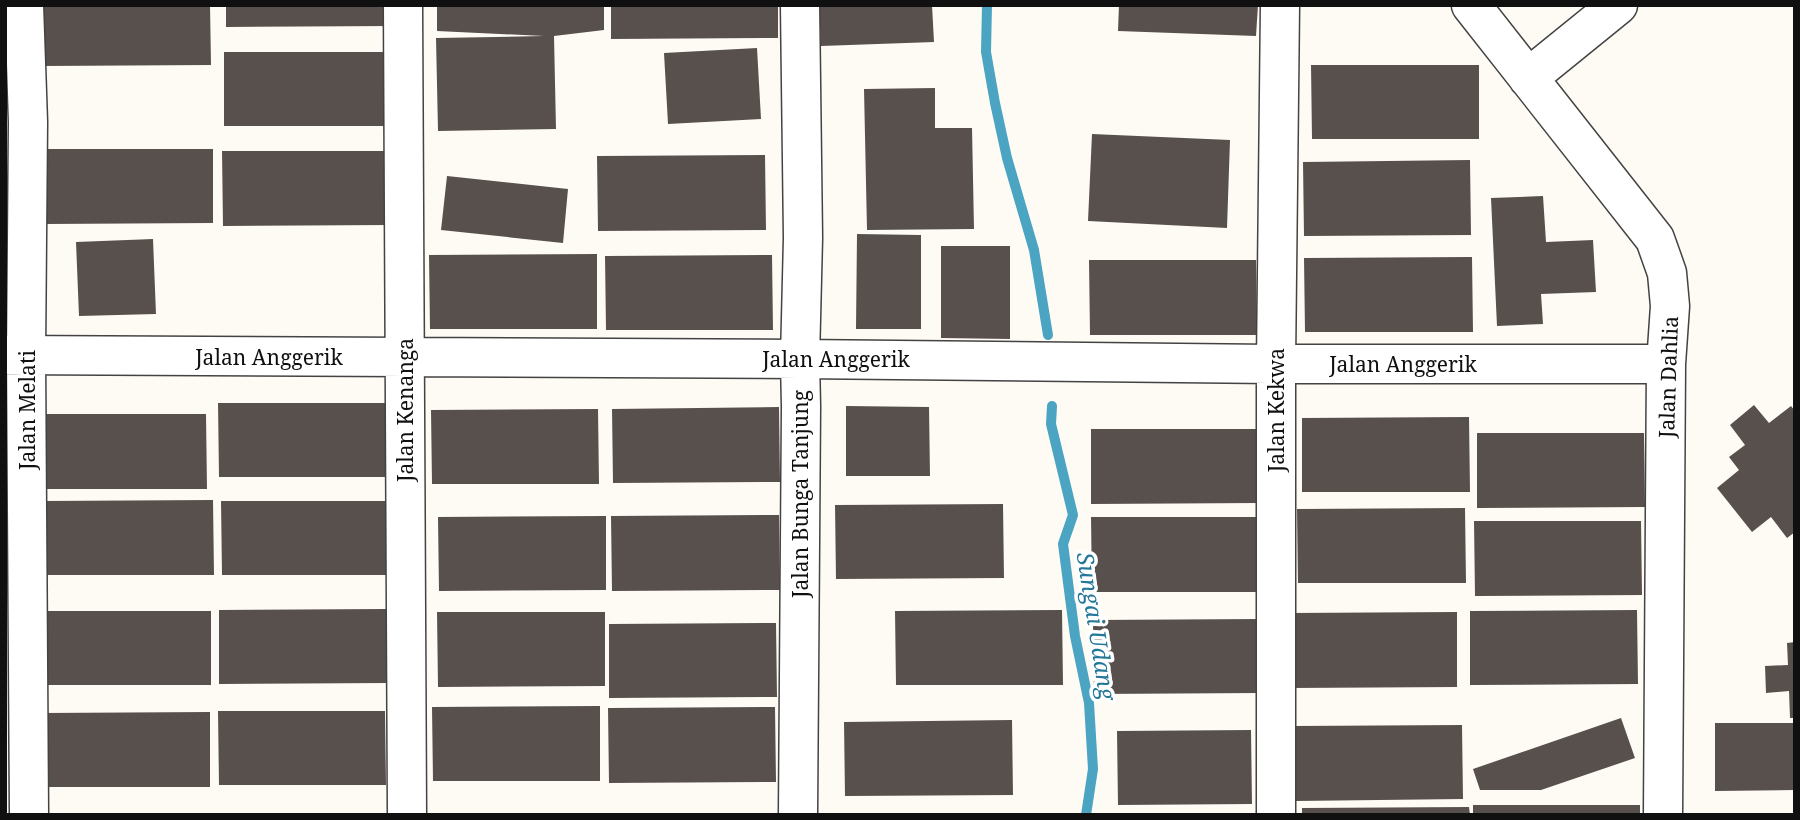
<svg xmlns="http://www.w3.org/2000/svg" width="1800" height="820" viewBox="0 0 1800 820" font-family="'Noto Serif',serif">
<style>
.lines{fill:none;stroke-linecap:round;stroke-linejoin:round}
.stream{stroke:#4aa4c2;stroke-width:10}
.building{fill:#58504d}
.minor-casing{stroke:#434343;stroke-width:41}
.minor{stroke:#fff;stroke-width:38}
.labels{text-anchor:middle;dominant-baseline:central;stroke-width:7;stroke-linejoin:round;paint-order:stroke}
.street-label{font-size:21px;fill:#101010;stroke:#fff}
.water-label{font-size:23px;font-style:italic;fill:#237798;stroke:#fff}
</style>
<rect width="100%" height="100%" fill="#fefbf4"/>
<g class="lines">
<path class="stream" d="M 987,5 L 986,52 L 995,103 L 1007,158 L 1034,250 L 1048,335
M 1052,406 L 1051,424 L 1073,515 L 1063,544 L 1075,636 L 1089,703 L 1093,769 L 1086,815"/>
</g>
<path class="building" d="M 43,5 L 210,5 L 211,65 L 43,66 Z
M 226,5 L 393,5 L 393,26 L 226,27 Z
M 437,5 L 604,5 L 604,30 L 554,36 L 556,129 L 438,131 L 436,38 L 544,36 L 437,31 Z
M 611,5 L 778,5 L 778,38 L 611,39 Z
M 819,5 L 932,5 L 934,42 L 821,46 Z
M 1119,5 L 1258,5 L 1256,36 L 1118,31 Z
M 757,48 L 761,119 L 668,124 L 664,53 Z
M 224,52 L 391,52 L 392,126 L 224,126 Z
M 1311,65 L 1479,65 L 1479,139 L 1312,139 Z
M 935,88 L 935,128 L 972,128 L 974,229 L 867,230 L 864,89 Z
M 1092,134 L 1230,140 L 1227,228 L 1088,221 Z
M 45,149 L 213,149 L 213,223 L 46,224 Z
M 222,151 L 389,151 L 390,225 L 223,226 Z
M 765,155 L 766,230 L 598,231 L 597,156 Z
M 1470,160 L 1471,235 L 1304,236 L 1303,162 Z
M 447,176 L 568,189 L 563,243 L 441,230 Z
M 1543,196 L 1546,242 L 1593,240 L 1596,292 L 1541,294 L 1543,324 L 1497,326 L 1491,198 Z
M 857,234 L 921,235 L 921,329 L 856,329 Z
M 153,239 L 156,314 L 79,316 L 76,242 Z
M 941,246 L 1010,246 L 1010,339 L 941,338 Z
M 597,254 L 597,329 L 430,329 L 429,255 Z
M 772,255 L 773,330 L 606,330 L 605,256 Z
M 1472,257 L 1473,332 L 1305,332 L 1304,258 Z
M 1089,260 L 1256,260 L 1257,335 L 1090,335 Z
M 218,403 L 385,403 L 386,477 L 219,477 Z
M 1754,405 L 1769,423 L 1791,406 L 1795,411 L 1795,532 L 1787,538 L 1771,517 L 1752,532 L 1717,488 L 1739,470 L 1729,457 L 1745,445 L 1730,425 Z
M 846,406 L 929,407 L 930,476 L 846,476 Z
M 779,407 L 780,482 L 613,483 L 612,409 Z
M 598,409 L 599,484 L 432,484 L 431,410 Z
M 39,414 L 206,414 L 207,489 L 40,489 Z
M 1469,417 L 1470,492 L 1302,492 L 1302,418 Z
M 1091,429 L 1258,429 L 1259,503 L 1091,504 Z
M 1477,433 L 1644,433 L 1645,507 L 1477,508 Z
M 213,500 L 214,575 L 47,575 L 46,501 Z
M 221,501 L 389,501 L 390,575 L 222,575 Z
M 1003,504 L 1004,578 L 836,579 L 835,505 Z
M 1465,508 L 1466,583 L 1298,583 L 1297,509 Z
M 779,515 L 780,590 L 612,591 L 611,516 Z
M 606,516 L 606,590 L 439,591 L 438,517 Z
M 1091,517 L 1259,517 L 1260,592 L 1092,592 Z
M 1474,521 L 1641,521 L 1642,595 L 1475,596 Z
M 386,609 L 387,683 L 219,684 L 219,610 Z
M 1062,610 L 1063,685 L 896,685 L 895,611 Z
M 1637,610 L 1638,684 L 1470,685 L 1470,611 Z
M 43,611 L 211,611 L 211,685 L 44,685 Z
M 437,612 L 605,612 L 605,686 L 438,687 Z
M 1457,612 L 1457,687 L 1290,688 L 1289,613 Z
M 1261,619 L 1262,693 L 1094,694 L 1093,620 Z
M 776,623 L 777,697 L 609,698 L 609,624 Z
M 1795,642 L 1795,718 L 1790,718 L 1789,691 L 1766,693 L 1765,666 L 1788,665 L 1787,643 Z
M 600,706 L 600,781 L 433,781 L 432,707 Z
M 775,707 L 776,782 L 609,783 L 608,708 Z
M 218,711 L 385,711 L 386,785 L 219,785 Z
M 210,712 L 210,787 L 43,787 L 42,713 Z
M 1621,718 L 1635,758 L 1541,790 L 1480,790 L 1473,769 Z
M 1012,720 L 1013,795 L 845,796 L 844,722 Z
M 1715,723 L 1795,723 L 1795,790 L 1715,791 Z
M 1462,725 L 1463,799 L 1295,801 L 1294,726 Z
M 1251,730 L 1252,804 L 1118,805 L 1117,731 Z
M 1473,805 L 1640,805 L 1640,815 L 1473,815 Z
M 1469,807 L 1470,815 L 1302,815 L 1302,808 Z"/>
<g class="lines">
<g class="minor-casing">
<path id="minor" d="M 24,5 L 28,122 L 26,355 L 29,815
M 403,5 L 407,815
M 1471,5 L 1655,239 L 1667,273 L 1670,306 L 1666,364 L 1663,815
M 1528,78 L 1618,5
M 5,355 L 800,359 L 1276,364 L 1666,364
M 798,815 L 801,407 L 800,359 L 803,238 L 800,5
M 1276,815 L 1276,364 L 1280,5"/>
</g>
<use href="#minor" class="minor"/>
</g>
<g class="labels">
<g class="street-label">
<text x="269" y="357">Jalan Anggerik</text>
<text x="836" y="359">Jalan Anggerik</text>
<text x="1403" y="364">Jalan Anggerik</text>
<text transform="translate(1668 377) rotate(-88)">Jalan Dahlia</text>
<text transform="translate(27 410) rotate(-90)">Jalan Melati</text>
<text transform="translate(405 410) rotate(-90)">Jalan Kenanga</text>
<text transform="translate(1276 410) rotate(-90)">Jalan Kekwa</text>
<text transform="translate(800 494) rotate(-90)">Jalan Bunga Tanjung</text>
</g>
<g class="water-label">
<text transform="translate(1097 626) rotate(81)">Sungai Udang</text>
</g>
</g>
<rect width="1800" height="820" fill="none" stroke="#101010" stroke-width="14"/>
</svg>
